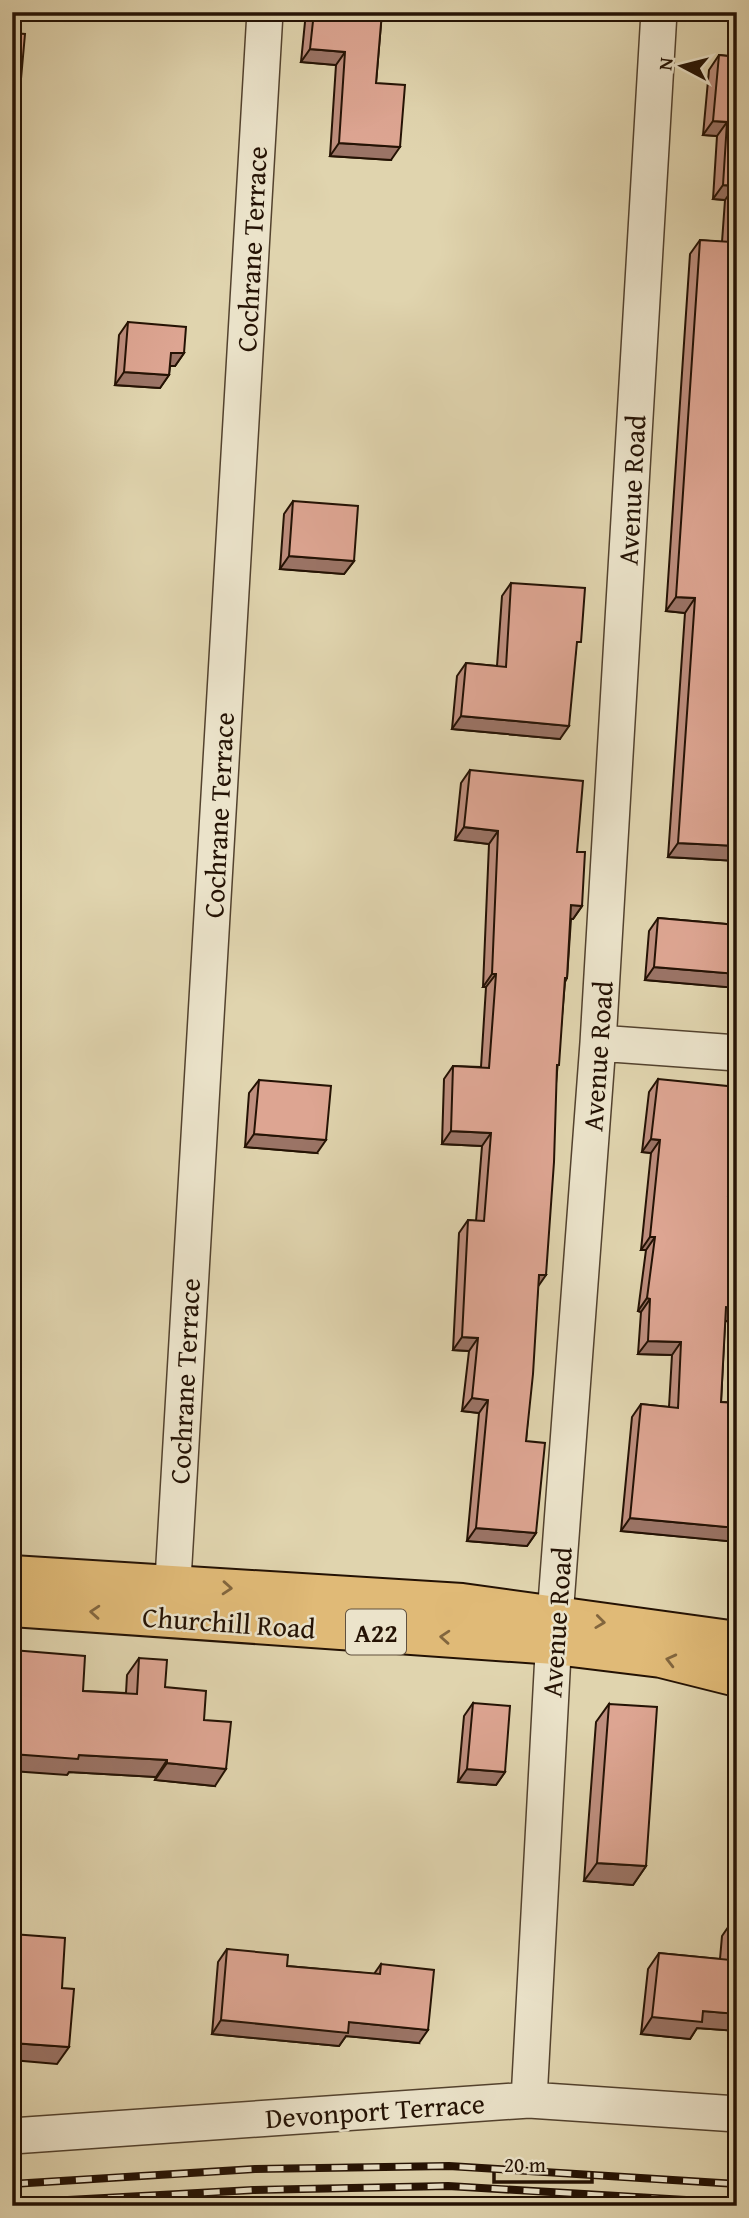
<svg xmlns="http://www.w3.org/2000/svg" width="749" height="2218" viewBox="0 0 749 2218" font-family="'Gentium Book Plus',serif">
<style>
.lines{fill:none;stroke-linecap:round;stroke-linejoin:round}
.minor-casing{stroke:#53422e;stroke-width:38}
.major-casing{stroke:#241204;stroke-width:42}
.minor{stroke:#ebe3ca;stroke-width:35}
.major{stroke:#e0ba77;stroke-width:38}
.rail-casing{stroke:#241204;stroke-width:8}
.rail{stroke:#ebe3ca;stroke-width:5;stroke-dasharray:16;stroke-linecap:butt}
.wall{fill:#be8e7e;stroke:#241204;stroke-width:2}
.shaded-wall{fill:#9b7466;stroke:#241204;stroke-width:2}
.building{fill:#dda592;stroke:#241204;stroke-width:2}
.oneway{stroke:#82663e}
.labels{text-anchor:middle;dominant-baseline:central;stroke-width:5;stroke-linejoin:round;paint-order:stroke}
.shield{fill:#ebe3ca;stroke:#60513f;stroke-width:2}
.shield-label{font-size:26px;font-weight:bold;fill:#241204}
.street-label{font-size:28px;fill:#241204;stroke:#ebe3ca}
</style>
<rect width="100%" height="100%" fill="#e0d4ae"/>
<filter id="stains"><feTurbulence type="fractalNoise" baseFrequency=".00286" numOctaves="4"/><feColorMatrix values="0 0 0 0 .2 0 0 0 0 .09 0 0 0 0 .02 0 0 0 .5 -.17"/></filter>
<radialGradient id="worn" r=".72"><stop offset=".6" stop-color="#630" stop-opacity="0"/><stop offset="1" stop-color="#630" stop-opacity=".3"/></radialGradient>
<g class="lines">
<g class="minor-casing">
<path id="minor" d="M 598,1043 L 737,1053
M 171,1614 L 265,12
M 529,2100 L 555,1617 L 598,1043 L 659,12
M 12,2136 L 529,2100 L 737,2114"/>
</g>
<g class="major-casing">
<path id="major" d="M 12,1575 L 462,1603 L 737,1641
M 12,1607 L 555,1645 L 661,1658 L 737,1677"/>
</g>
<use href="#minor" class="minor"/>
<use href="#major" class="major"/>
<g class="rail-casing">
<path id="rail" d="M 12,2184 L 255,2169 L 449,2166 L 737,2184
M 12,2203 L 253,2190 L 448,2186 L 737,2203"/>
</g>
<use href="#rail" class="rail"/>
</g>
<path class="wall" d="M 306,12 L 382,12 L 376,83 L 391,160 L 330,156 L 336,65 L 301,62 Z
M 719,55 L 737,57 L 737,861 L 668,857 L 685,613 L 666,611 L 690,254 L 700,240 L 722,242 L 725,200 L 713,199 L 717,136 L 703,135 L 709,70 Z
M 128,322 L 184,353 L 175,366 L 170,366 L 169,375 L 160,388 L 115,385 L 119,335 Z
M 293,501 L 354,561 L 344,574 L 280,569 L 284,514 Z
M 511,583 L 576,650 L 560,739 L 452,729 L 457,676 L 466,663 L 497,666 L 502,596 Z
M 470,770 L 577,852 L 582,906 L 573,919 L 571,919 L 567,978 L 565,982 L 538,1286 L 526,1441 L 536,1533 L 527,1546 L 467,1541 L 479,1413 L 462,1411 L 469,1351 L 453,1350 L 459,1233 L 468,1220 L 476,1221 L 482,1146 L 442,1144 L 444,1079 L 453,1066 L 481,1067 L 486,987 L 483,987 L 489,844 L 455,840 L 461,783 Z
M 658,918 L 737,925 L 737,988 L 645,980 L 649,931 Z
M 658,1079 L 728,1196 L 737,1197 L 737,1322 L 725,1321 L 721,1402 L 737,1403 L 737,1542 L 621,1531 L 632,1417 L 641,1404 L 669,1407 L 672,1355 L 638,1354 L 641,1312 L 638,1311 L 646,1250 L 641,1250 L 651,1153 L 642,1152 L 649,1092 Z
M 259,1080 L 317,1153 L 245,1147 L 249,1093 Z
M 139,1658 L 165,1687 L 204,1720 L 215,1786 L 155,1780 L 156,1777 L 69,1772 L 67,1775 L 83,1691 L 126,1693 L 127,1675 Z
M 473,1703 L 505,1772 L 496,1785 L 458,1782 L 464,1716 Z
M 609,1704 L 646,1866 L 633,1885 L 584,1881 L 596,1722 Z
M 733,1920 L 737,1920 L 737,2031 L 697,2028 L 690,2039 L 641,2034 L 648,1969 L 659,1953 L 720,1959 L 722,1936 Z
M 227,1949 L 287,1966 L 374,1974 L 381,1964 L 419,2043 L 346,2036 L 339,2046 L 212,2034 L 218,1962 Z"/>
<path class="shaded-wall" d="M 310,49 L 345,52 L 336,65 L 301,62 Z
M 12,89 L 20,90 L 12,101 Z
M 713,121 L 727,122 L 717,136 L 703,135 Z
M 339,143 L 400,147 L 391,160 L 330,156 Z
M 723,185 L 735,186 L 725,200 L 713,199 Z
M 171,353 L 184,353 L 175,366 L 162,366 Z
M 124,372 L 169,375 L 160,388 L 115,385 Z
M 289,556 L 354,561 L 344,574 L 280,569 Z
M 676,597 L 695,598 L 685,613 L 666,611 Z
M 461,716 L 569,726 L 560,739 L 452,729 Z
M 464,827 L 498,831 L 489,844 L 455,840 Z
M 678,843 L 737,846 L 737,861 L 668,857 Z
M 571,905 L 582,906 L 573,919 L 562,918 Z
M 654,967 L 737,974 L 737,988 L 645,980 Z
M 492,974 L 496,974 L 486,987 L 483,987 Z
M 451,1131 L 491,1133 L 482,1146 L 442,1144 Z
M 254,1134 L 326,1140 L 317,1153 L 245,1147 Z
M 651,1139 L 660,1140 L 651,1153 L 642,1152 Z
M 650,1237 L 655,1237 L 646,1250 L 641,1250 Z
M 539,1275 L 546,1275 L 537,1288 Z
M 647,1298 L 650,1299 L 641,1312 L 638,1311 Z
M 726,1307 L 737,1308 L 737,1322 L 717,1320 Z
M 462,1337 L 478,1338 L 469,1351 L 453,1350 Z
M 648,1341 L 681,1342 L 672,1355 L 638,1354 Z
M 472,1398 L 488,1400 L 479,1413 L 462,1411 Z
M 630,1518 L 737,1528 L 737,1542 L 621,1531 Z
M 476,1528 L 536,1533 L 527,1546 L 467,1541 Z
M 12,1754 L 79,1755 L 167,1760 L 156,1777 L 69,1772 L 67,1775 L 12,1771 Z
M 167,1763 L 226,1769 L 215,1786 L 155,1780 Z
M 467,1769 L 505,1772 L 496,1785 L 458,1782 Z
M 597,1863 L 646,1866 L 633,1885 L 584,1881 Z
M 703,2011 L 737,2014 L 737,2031 L 697,2028 L 690,2039 L 641,2034 L 652,2017 Z
M 221,2020 L 349,2022 L 428,2030 L 419,2043 L 346,2036 L 339,2046 L 212,2034 Z
M 12,2043 L 69,2047 L 57,2064 L 12,2060 Z"/>
<path class="building" d="M 314,12 L 382,12 L 376,83 L 405,85 L 400,147 L 339,143 L 345,52 L 310,49 Z
M 12,33 L 25,34 L 20,90 L 12,89 Z
M 719,55 L 737,57 L 737,846 L 678,843 L 695,598 L 676,597 L 700,240 L 731,242 L 735,186 L 723,185 L 727,122 L 713,121 Z
M 12,142 L 17,142 L 12,222 Z
M 128,322 L 186,327 L 184,353 L 171,353 L 169,375 L 124,372 Z
M 293,501 L 358,506 L 354,561 L 289,556 Z
M 511,583 L 585,588 L 581,642 L 577,642 L 569,726 L 461,716 L 466,663 L 506,667 Z
M 470,770 L 583,781 L 577,852 L 585,852 L 582,906 L 571,905 L 567,978 L 565,978 L 559,1065 L 557,1065 L 554,1162 L 546,1275 L 539,1275 L 533,1374 L 526,1441 L 545,1443 L 536,1533 L 476,1528 L 488,1400 L 472,1398 L 478,1338 L 462,1337 L 468,1220 L 484,1221 L 491,1133 L 451,1131 L 453,1066 L 489,1068 L 496,974 L 492,974 L 498,831 L 464,827 Z
M 658,918 L 737,925 L 737,974 L 654,967 Z
M 658,1079 L 737,1087 L 737,1107 L 728,1196 L 737,1197 L 737,1308 L 726,1307 L 721,1402 L 737,1403 L 737,1528 L 630,1518 L 641,1404 L 678,1408 L 681,1342 L 648,1341 L 650,1299 L 647,1298 L 655,1237 L 650,1237 L 660,1140 L 651,1139 Z
M 259,1080 L 331,1086 L 326,1140 L 254,1134 Z
M 12,1650 L 85,1656 L 83,1691 L 137,1694 L 139,1658 L 167,1660 L 165,1687 L 206,1691 L 204,1720 L 231,1722 L 226,1769 L 167,1763 L 167,1760 L 79,1755 L 78,1759 L 12,1754 Z
M 473,1703 L 510,1706 L 505,1772 L 467,1769 Z
M 609,1704 L 657,1707 L 646,1866 L 597,1863 Z
M 733,1920 L 737,1920 L 737,2014 L 703,2011 L 702,2022 L 652,2017 L 659,1953 L 730,1960 Z
M 12,1934 L 65,1938 L 62,1988 L 74,1989 L 69,2047 L 12,2043 Z
M 227,1949 L 288,1955 L 287,1966 L 380,1974 L 381,1964 L 434,1970 L 428,2030 L 349,2022 L 348,2033 L 221,2020 Z"/>
<defs><path id="oneway-chevron" d="M-2-3.5L2.5 0L-2 3.5" fill="none" stroke-width="1.6" stroke-linecap="round" stroke-linejoin="round" transform="scale(1.75)"/></defs>
<g class="oneway">
<use href="#oneway-chevron" transform="translate(227 1588) rotate(4)"/>
<use href="#oneway-chevron" transform="translate(95 1612) rotate(-176)"/>
<use href="#oneway-chevron" transform="translate(600 1622) rotate(7)"/>
<use href="#oneway-chevron" transform="translate(445 1637) rotate(-176)"/>
<use href="#oneway-chevron" transform="translate(671 1660) rotate(-166)"/>
</g>
<g class="labels">
<rect class="shield" x="346" y="1609.5" width="60" height="45" rx="5"/>
<g class="shield-label">
<text x="376" y="1632">A22</text>
</g>
<g class="street-label">
<text transform="translate(251 249) rotate(-87)">Cochrane Terrace</text>
<text transform="translate(631 490) rotate(-87)">Avenue Road</text>
<text transform="translate(218 815) rotate(-87)">Cochrane Terrace</text>
<text transform="translate(597 1056) rotate(-86)">Avenue Road</text>
<text transform="translate(184 1381) rotate(-87)">Cochrane Terrace</text>
<text transform="translate(229 1622) rotate(4)">Churchill Road</text>
<text transform="translate(556 1622) rotate(-86)">Avenue Road</text>
<text transform="translate(375 2110) rotate(-4)">Devonport Terrace</text>
</g>
</g>
<rect width="749" height="2218" fill="none" stroke="#e0d4ae" stroke-width="42"/>
<rect x="14" y="14" width="721" height="2190" fill="none" stroke="#241204" stroke-width="3.5"/>
<rect x="21" y="21" width="707" height="2176" fill="none" stroke="#241204" stroke-width="2"/>
<g transform="translate(682 66) rotate(277)" stroke="#ebe3ca" stroke-width="5" paint-order="stroke">
<path d="M0-5L12 26L0 18L-12 26Z" fill="#241204"/>
<text y="-10" font-size="19" font-weight="bold" text-anchor="middle" fill="#241204">N</text>
</g>
<path d="M494 2172v10h98v-10" fill="none" stroke="#241204" stroke-width="3.5"/>
<text x="504" y="2172" font-size="21" fill="#241204" stroke="#ebe3ca" stroke-width="5" paint-order="stroke">20 m</text>
<rect width="100%" height="100%" filter="url(#stains)"/>
<rect width="100%" height="100%" fill="url(#worn)"/>
</svg>
